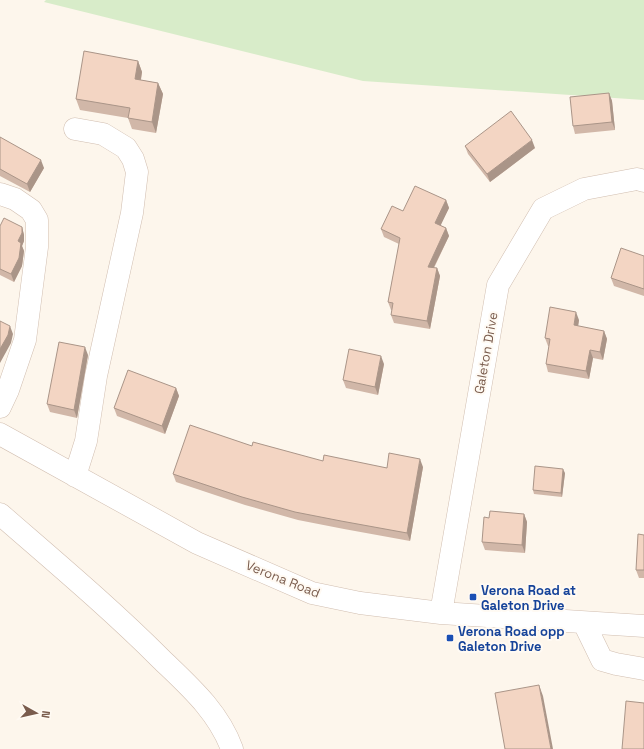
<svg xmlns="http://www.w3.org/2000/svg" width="644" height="749" viewBox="0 0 644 749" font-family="'Space Grotesk',sans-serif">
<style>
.green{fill:#d8ecc9}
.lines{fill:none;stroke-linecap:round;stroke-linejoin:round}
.minor-casing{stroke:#d1beb0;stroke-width:23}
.minor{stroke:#fff;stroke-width:22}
.wall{fill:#d1b7a8}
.shaded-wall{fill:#aa9588}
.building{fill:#f3d5c3;stroke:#aa9588}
.transit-dot{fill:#1a4fb4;stroke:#fffaf3;stroke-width:1.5}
.labels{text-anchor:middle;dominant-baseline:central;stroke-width:4;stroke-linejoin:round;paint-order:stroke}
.street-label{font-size:13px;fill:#7a5c4d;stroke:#fffaf3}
.transit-label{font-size:13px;font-weight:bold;fill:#164399;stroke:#fffaf3;text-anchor:start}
</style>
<rect width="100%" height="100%" fill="#fdf6ec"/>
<path class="green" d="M 46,0 L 644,0 L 644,100 L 363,81 L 44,2 Z"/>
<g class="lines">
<g class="minor-casing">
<path id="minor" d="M 75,129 L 103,134 L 126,148 L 133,159 L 137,172 L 132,213 L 96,376 L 86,441 L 75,476
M 0,194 L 15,199 L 31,210 L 37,220 L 37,247 L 25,340 L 8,390 L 0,407
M 0,434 L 197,543 L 312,593 L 360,603 L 441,613 L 644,626
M 0,514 C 54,561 110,608 161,659 C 189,686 218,711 232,749
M 441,613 L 498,285 L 543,209 L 584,189 L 637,179 L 644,181
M 584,623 L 602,660 L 616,664 L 644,669"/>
</g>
<use href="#minor" class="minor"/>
</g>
<path class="wall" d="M 138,61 L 142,72 L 141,80 L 158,83 L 163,94 L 156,133 L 132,129 L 128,118 L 80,110 L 76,99 Z
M 609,93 L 612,101 L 615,130 L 575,134 L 573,126 Z
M 0,137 L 44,168 L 30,192 L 0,176 Z
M 465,146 L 535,148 L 490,182 L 468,154 Z
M 446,200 L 449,208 L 440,225 L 446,228 L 449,236 L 434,268 L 437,268 L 440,276 L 430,329 L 394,323 L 391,315 L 392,310 L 391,310 L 388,302 L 399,244 L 384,237 L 381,229 Z
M 0,226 L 22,227 L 24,235 L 24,241 L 22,246 L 24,251 L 22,266 L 14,282 L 0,275 Z
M 644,256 L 644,296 L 614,286 L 611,278 Z
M 579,320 L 578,326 L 604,331 L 607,339 L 603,360 L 593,358 L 589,379 L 548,372 L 546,364 L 549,346 L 548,346 L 545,338 Z
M 88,355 L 77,418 L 50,412 L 47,404 Z
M 384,364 L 378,395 L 346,388 L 343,380 Z
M 176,388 L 179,396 L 165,434 L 117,416 L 114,408 Z
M 323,461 L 387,468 L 423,467 L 410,541 L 344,529 L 298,520 L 245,505 L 176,482 L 173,474 Z
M 565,473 L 562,497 L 534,494 L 533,490 Z
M 524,514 L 527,522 L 525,553 L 485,550 L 482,542 L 489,518 Z
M 644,535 L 644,578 L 639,578 L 636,570 Z"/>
<path class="shaded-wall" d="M 138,61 L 142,72 L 139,90 L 135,79 Z
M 158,83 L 163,94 L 156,133 L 152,122 Z
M 609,93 L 612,101 L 615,130 L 612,122 Z
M 532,140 L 535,148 L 490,182 L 487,174 Z
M 41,160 L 44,168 L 30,192 L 27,184 Z
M 446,200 L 449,208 L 438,231 L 435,223 Z
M 22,227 L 24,235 L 24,241 L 22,246 L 24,251 L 22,266 L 14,282 L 11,274 L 18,241 Z
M 446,228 L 449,236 L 430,275 L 428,267 Z
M 437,268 L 440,276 L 430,329 L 427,321 Z
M 576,312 L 579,320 L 577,333 L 574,325 Z
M 10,326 L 13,334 L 11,343 L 0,363 L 0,349 Z
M 604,331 L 607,339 L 603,360 L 600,352 Z
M 85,347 L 88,355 L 77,418 L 74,410 Z
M 590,350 L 593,358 L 589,379 L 586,371 Z
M 381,356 L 384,364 L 378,395 L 375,387 Z
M 176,388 L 179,396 L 165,434 L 162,426 Z
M 420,459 L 423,467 L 410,541 L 407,533 Z
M 563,469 L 565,473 L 562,497 L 561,493 Z
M 524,514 L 527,522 L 525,553 L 522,545 Z
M 539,685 L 543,696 L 553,749 L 551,749 Z"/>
<path class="building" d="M 84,51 L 138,61 L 135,79 L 158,83 L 152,122 L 128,118 L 130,108 L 76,99 Z
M 609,93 L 612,122 L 573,126 L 570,97 Z
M 511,111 L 532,140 L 487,174 L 465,146 Z
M 0,137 L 41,160 L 27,184 L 0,169 Z
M 415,186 L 446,200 L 435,223 L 446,228 L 428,267 L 437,268 L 427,321 L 391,315 L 393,303 L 388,302 L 400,238 L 381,229 L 392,206 L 403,211 Z
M 4,218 L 22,227 L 22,233 L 18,241 L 21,243 L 19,258 L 11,274 L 0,269 L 0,226 Z
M 621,248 L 644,256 L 644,289 L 611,278 Z
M 550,307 L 576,312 L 574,325 L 604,331 L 600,352 L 590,350 L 586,371 L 546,364 L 550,339 L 545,338 Z
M 0,321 L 10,326 L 8,335 L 0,349 Z
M 59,342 L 85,347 L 74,410 L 47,404 Z
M 349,349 L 381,356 L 375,387 L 343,380 Z
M 128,370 L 176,388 L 162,426 L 114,408 Z
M 190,425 L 252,446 L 253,442 L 323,461 L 324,455 L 387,468 L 389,453 L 420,459 L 407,533 L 341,521 L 295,512 L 242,497 L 173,474 Z
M 535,466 L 563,469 L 561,493 L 533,490 Z
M 490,511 L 524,514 L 522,545 L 482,542 L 484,517 L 489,518 Z
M 638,534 L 644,535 L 644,570 L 636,570 Z
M 539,685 L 551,749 L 505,749 L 495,693 Z
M 626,701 L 644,703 L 644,749 L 622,749 Z"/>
<g class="transit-dot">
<rect x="469" y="593" width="8" height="8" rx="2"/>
<rect x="446" y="634" width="8" height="8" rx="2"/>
</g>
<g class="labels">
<g class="street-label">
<text transform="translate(486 353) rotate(-80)">Galeton Drive</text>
<text transform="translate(283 579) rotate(22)">Verona Road</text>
</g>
<g class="transit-label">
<text x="481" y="590">Verona Road at<tspan x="481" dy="15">Galeton Drive</tspan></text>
<text x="458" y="631">Verona Road opp<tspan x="458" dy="15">Galeton Drive</tspan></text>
</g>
</g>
<g transform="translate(36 713) rotate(98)" stroke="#fffaf3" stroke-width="3" paint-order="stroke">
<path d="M0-3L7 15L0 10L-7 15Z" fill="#7a5c4d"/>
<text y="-6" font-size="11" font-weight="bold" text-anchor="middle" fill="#7a5c4d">N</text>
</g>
</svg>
